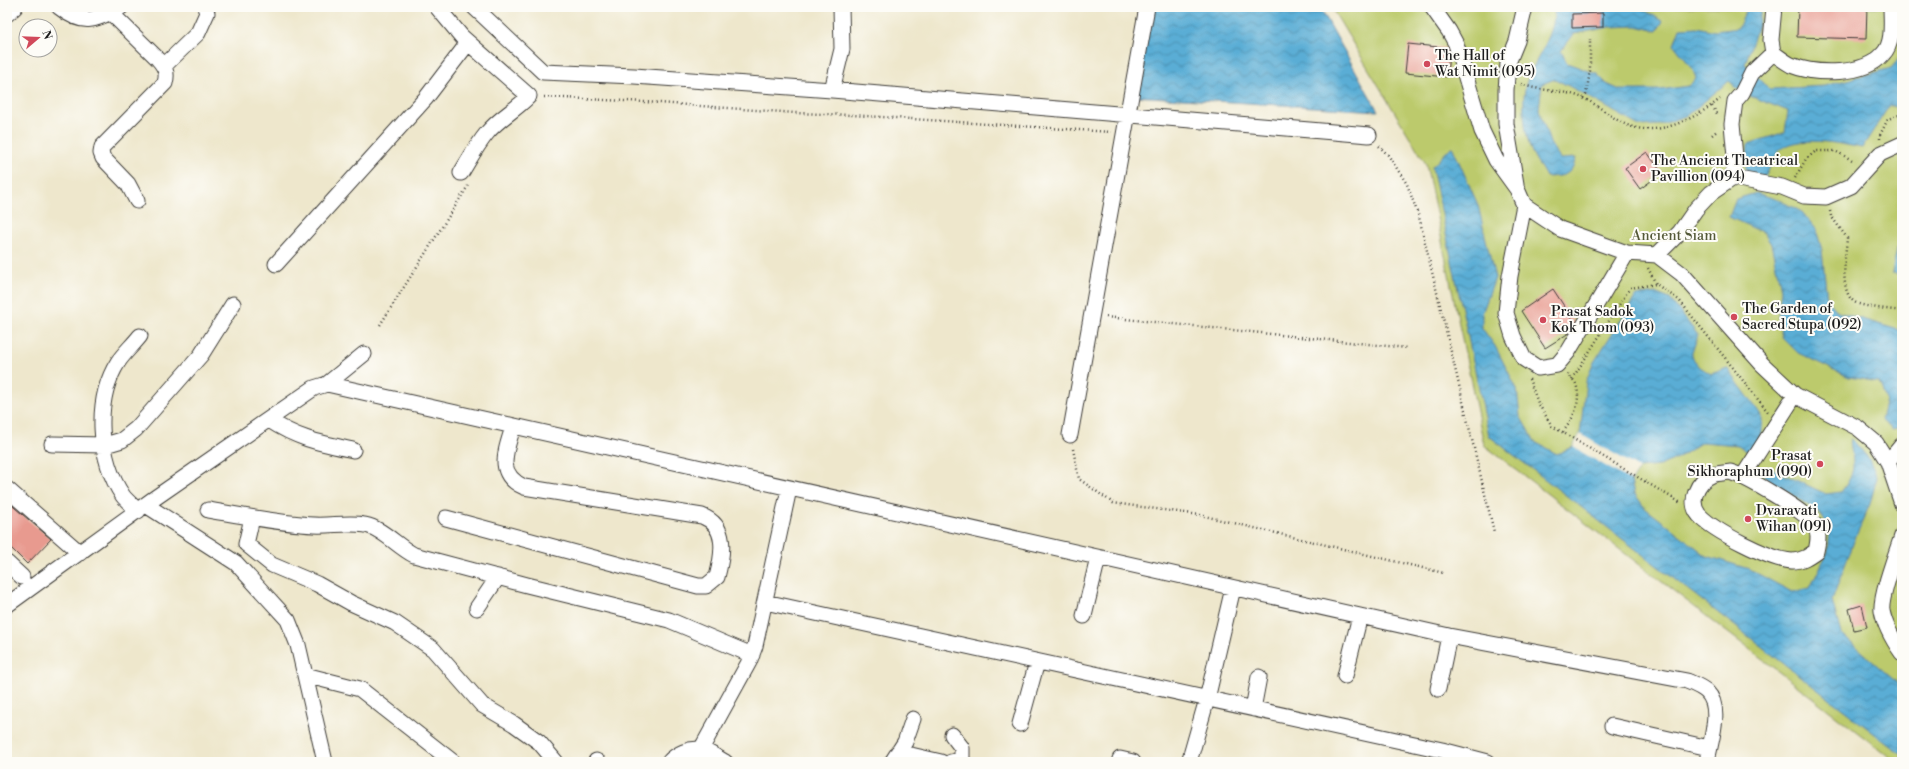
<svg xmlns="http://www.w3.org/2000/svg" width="1909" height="769" viewBox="0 0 1909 769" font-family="'Libre Bodoni',serif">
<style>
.green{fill:#bcca6c;stroke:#6c7344}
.water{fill:url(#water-waves);stroke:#3b6478}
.pier{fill:#eee7cc}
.building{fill:#e89a8f}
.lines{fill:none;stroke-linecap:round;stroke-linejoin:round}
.minor-casing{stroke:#3c3a36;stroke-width:17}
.path{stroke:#3c3a36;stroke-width:2.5;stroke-dasharray:1 3;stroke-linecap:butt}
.minor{stroke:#fff;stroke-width:15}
.poi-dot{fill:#d1495b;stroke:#fdfcf7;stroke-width:1.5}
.labels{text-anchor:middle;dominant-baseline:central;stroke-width:4;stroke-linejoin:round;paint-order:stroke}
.poi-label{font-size:14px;fill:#1c1c1c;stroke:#fdfcf7;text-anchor:start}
.park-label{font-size:14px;fill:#545938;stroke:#fdfcf7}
</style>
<defs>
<pattern id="water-waves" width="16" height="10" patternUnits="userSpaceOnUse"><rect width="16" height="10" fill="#5aadd5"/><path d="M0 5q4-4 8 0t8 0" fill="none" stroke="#4a8cac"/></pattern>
</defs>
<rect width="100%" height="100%" fill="#fdfcf7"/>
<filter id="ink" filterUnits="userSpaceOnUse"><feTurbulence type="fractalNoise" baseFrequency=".025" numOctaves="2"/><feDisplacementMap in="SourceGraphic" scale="8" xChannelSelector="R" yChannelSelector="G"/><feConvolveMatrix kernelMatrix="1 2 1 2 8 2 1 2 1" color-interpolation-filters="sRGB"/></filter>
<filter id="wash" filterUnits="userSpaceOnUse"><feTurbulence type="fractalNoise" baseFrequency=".012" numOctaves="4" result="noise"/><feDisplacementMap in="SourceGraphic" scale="16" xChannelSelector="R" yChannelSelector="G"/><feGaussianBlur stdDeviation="0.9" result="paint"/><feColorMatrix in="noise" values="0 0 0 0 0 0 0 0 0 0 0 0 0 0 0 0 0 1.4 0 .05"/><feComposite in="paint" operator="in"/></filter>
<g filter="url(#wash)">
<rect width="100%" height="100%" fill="#eee7cc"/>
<path class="green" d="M 1331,7 L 1902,7 L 1902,762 L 1896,762 L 1484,445 L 1426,164 Z"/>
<path class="water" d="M 1148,7 L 1320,7 L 1378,111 L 1133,96 Z
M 1554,7 L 1639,7 L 1663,21 L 1657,31 L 1636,26 L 1610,27 L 1574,34 L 1561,51 L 1567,63 L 1597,74 L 1607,84 L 1620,90 L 1660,90 L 1689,86 L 1696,78 L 1692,68 L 1674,45 L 1680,28 L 1697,27 L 1715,31 L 1738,28 L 1748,7 L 1762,7 L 1758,26 L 1745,64 L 1770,89 L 1824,86 L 1891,68 L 1902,55 L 1902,108 L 1889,106 L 1862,148 C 1841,144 1795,133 1778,152 C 1773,159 1769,170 1765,177 L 1746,171 L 1748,144 L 1785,132 L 1788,111 L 1742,93 L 1729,81 L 1688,115 L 1659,125 L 1639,126 L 1582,93 L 1555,79 L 1542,84 L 1539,109 L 1550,143 L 1560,159 L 1576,158 C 1571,177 1563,176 1546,177 C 1541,167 1533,157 1530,147 C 1524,131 1521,96 1527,81 C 1536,56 1557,34 1554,7 Z
M 1452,146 L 1478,205 L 1495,278 L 1482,314 L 1482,328 L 1495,346 L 1517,389 L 1520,416 L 1535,442 L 1557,454 L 1573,447 L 1580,434 L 1586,381 L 1594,362 L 1636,296 L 1655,293 L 1670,299 L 1698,335 L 1691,356 L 1700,367 L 1711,374 L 1727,368 L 1762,416 L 1762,432 L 1757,447 L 1751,454 L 1738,445 L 1702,442 L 1676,459 L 1659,466 L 1639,468 L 1631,481 L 1634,493 L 1645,508 L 1707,556 L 1749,569 L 1792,592 L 1810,588 L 1828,551 L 1830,530 L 1820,513 L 1764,476 L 1768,467 L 1826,494 L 1841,492 C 1847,484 1854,474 1853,463 C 1853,454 1849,447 1851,438 L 1869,459 L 1877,477 L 1870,504 L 1856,536 L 1832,600 L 1841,634 L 1902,687 L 1902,755 L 1489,436 L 1432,167 Z
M 1756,193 L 1779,200 L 1802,212 L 1816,229 L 1822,250 L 1827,299 L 1838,312 L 1902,331 L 1902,427 L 1893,430 L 1881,420 L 1886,399 L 1879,382 L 1849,377 L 1798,353 L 1782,337 L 1778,317 L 1781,289 L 1771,244 L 1764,233 L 1729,217 L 1736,199 Z
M 1898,244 L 1902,245 L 1902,275 L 1892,273 Z"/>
<path class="pier" d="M 1580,434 L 1639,468 L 1631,481 L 1573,447 Z"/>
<g id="blocks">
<path class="building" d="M 1798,7 L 1867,7 L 1866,39 L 1797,37 Z
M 1603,13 L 1603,27 L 1572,28 L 1572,14 Z
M 1408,44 L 1448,48 L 1449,53 L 1447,77 L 1405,73 Z
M 1647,152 L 1662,173 L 1640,189 L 1625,168 Z
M 1553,289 L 1575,323 L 1569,333 L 1545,348 L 1521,311 Z
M 7,501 L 51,539 L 27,564 L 7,544 Z
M 1862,605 L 1867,627 L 1854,630 L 1849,609 Z"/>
</g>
</g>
<g filter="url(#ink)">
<use href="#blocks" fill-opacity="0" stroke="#3c3a36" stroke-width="1"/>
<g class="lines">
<g class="minor-casing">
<path id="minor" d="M 59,7 C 84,27 95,20 121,7
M 437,7 L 462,37 L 529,96 C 516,110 499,118 487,133 C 477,145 469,160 461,173
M 474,7 L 543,72 L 634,76 L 832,90 L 1369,135
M 1432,7 L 1449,31 L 1456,44 L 1482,131 L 1496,160 L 1517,189 L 1524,205 L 1560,229 L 1627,253 L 1657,255 L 1682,274 L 1762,364 L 1795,395 L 1858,428 L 1876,443 L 1888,462 L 1902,504
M 1774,7 L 1771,40 L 1773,53 C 1779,57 1785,62 1791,65 C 1816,75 1864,76 1883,54 C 1894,43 1891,21 1891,7
M 111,13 L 158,59 C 165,67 168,73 165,83 L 102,147 L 101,153 L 103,158 L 128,184 L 137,201
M 7,14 L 15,7
M 164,66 L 198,33 L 207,13 L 205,7
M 832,90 L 842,49 L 841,7
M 1733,178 L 1782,187 L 1804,196 L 1826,197 L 1851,186 L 1880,154 L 1902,144
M 1516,184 L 1506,124 L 1506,90 L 1508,63 L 1517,41 L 1525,7
M 1524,205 L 1510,276 L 1506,313 L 1513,336 L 1524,359 L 1538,368 L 1557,365 L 1568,352 L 1627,253
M 1657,255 L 1680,232 L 1696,209 L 1711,193 L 1733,178 L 1735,157 L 1732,124 L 1735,101 L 1742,93 L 1752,73 L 1773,53
M 276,264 L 426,98 L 468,43
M 327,384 L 364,354
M 269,420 C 298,439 320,443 353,450
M 1070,435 L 1147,7
M 52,444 L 105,445 L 122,440 L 136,429 L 201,355 L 233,304
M 1888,462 L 1902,445
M 1730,472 C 1747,477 1803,510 1814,524 C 1820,532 1818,542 1816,551 C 1809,556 1802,561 1792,561 C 1770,560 1714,531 1699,515 C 1688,502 1697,481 1712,475 C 1718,473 1725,473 1730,472 Z
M 1743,476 L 1795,395
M 7,489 L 80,553
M 146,505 L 236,563 L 288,620 L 298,645 L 325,762
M 208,510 C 243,516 278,523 314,525 C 330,526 349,522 365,525 C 382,528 398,547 414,555 L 527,585 L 669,620 L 752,655
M 138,511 C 133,506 127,501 123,496 C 98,459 94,400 118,362 C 124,353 133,345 140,336
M 252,518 L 246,544 L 272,565 L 317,584 L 351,603 L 395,623 L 433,649 L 482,705 L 514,724 L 539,742 L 556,762
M 446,518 L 698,586 L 706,586 L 717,577 C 723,554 728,526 702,516 L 524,487 C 495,474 506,451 513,427
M 1902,536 C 1897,551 1880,597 1882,611 C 1885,627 1893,640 1902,653
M 7,563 L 22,577
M 765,602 L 1442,750 L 1488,762
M 7,605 L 152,500 L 314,388 L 327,384 L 1449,636 L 1687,681 C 1694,684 1702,687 1707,692 C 1723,708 1710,742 1707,762
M 477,608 L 498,577
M 1084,616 L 1098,558
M 305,675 L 360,689 L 453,762
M 1345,676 L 1360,616
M 1438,689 L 1449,636
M 1253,709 L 1259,677
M 1020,724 L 1037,662
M 1612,726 L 1709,748
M 898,752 L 941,762
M 596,761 L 598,762
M 669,762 C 676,754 690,747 702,750 C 709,752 718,758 725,762
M 694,762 L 749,662 L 755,646 L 789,489
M 892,762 L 905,742 L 913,719
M 951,762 L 962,760 L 962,748 L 952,735
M 1133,762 L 1120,759 L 1133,762
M 1189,762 L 1207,699 L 1233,588"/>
</g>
<path class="path" d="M 1521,84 C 1541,92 1563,89 1583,98 C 1599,105 1611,118 1627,125 C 1659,138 1696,118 1720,99
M 544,97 L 646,102 L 796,113 L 851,115 L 1111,132
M 1583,98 L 1586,95 L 1590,71 L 1590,39
M 1712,106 L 1718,115
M 1712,135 L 1718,130
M 1880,139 L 1880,135 L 1888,119 L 1902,114
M 1379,146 L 1388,155 L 1407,184 L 1419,217 L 1494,532
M 1795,178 L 1806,159 L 1816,151 L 1835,151 L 1854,161
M 1830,211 L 1831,216 L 1847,238 C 1846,254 1837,298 1859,304 C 1872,308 1888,309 1902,311
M 1648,268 L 1656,284
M 1106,317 L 1407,348
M 380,325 L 468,186
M 1529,379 L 1538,403 L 1552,426 L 1681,503
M 1572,379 L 1630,288 L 1656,284 L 1679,300 L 1768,412
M 1563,432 C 1573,419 1582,402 1576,384 C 1575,381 1570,377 1568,374
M 1073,449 L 1079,479 L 1113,503 L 1200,515 L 1444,573"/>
<use href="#minor" class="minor"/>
</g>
</g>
<g class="poi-dot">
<circle cx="1427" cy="64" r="4"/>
<circle cx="1643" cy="169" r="4"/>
<circle cx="1734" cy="317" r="4"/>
<circle cx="1543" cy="320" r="4"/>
<circle cx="1820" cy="464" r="4"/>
<circle cx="1748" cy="519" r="4"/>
</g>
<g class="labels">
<g class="poi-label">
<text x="1435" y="56">The Hall of<tspan x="1435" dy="16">Wat Nimit (095)</tspan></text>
<text x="1651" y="161">The Ancient Theatrical<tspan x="1651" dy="16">Pavillion (094)</tspan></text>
<text x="1742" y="309">The Garden of<tspan x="1742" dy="16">Sacred Stupa (092)</tspan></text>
<text x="1551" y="312">Prasat Sadok<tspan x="1551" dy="16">Kok Thom (093)</tspan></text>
<text x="1812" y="456" text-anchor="end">Prasat<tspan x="1812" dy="16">Sikhoraphum (090)</tspan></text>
<text x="1756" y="511">Dvaravati<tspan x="1756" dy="16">Wihan (091)</tspan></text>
</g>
<g class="park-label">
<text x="1674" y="236">Ancient Siam</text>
</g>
</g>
<rect width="1909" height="769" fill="none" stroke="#fdfcf7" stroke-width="24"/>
<g transform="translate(38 38) rotate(71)"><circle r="19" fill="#fdfcf7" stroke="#a3a29f"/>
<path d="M0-3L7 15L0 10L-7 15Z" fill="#d1495b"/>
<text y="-6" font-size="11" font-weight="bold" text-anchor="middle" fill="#1c1c1c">N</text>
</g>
</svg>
